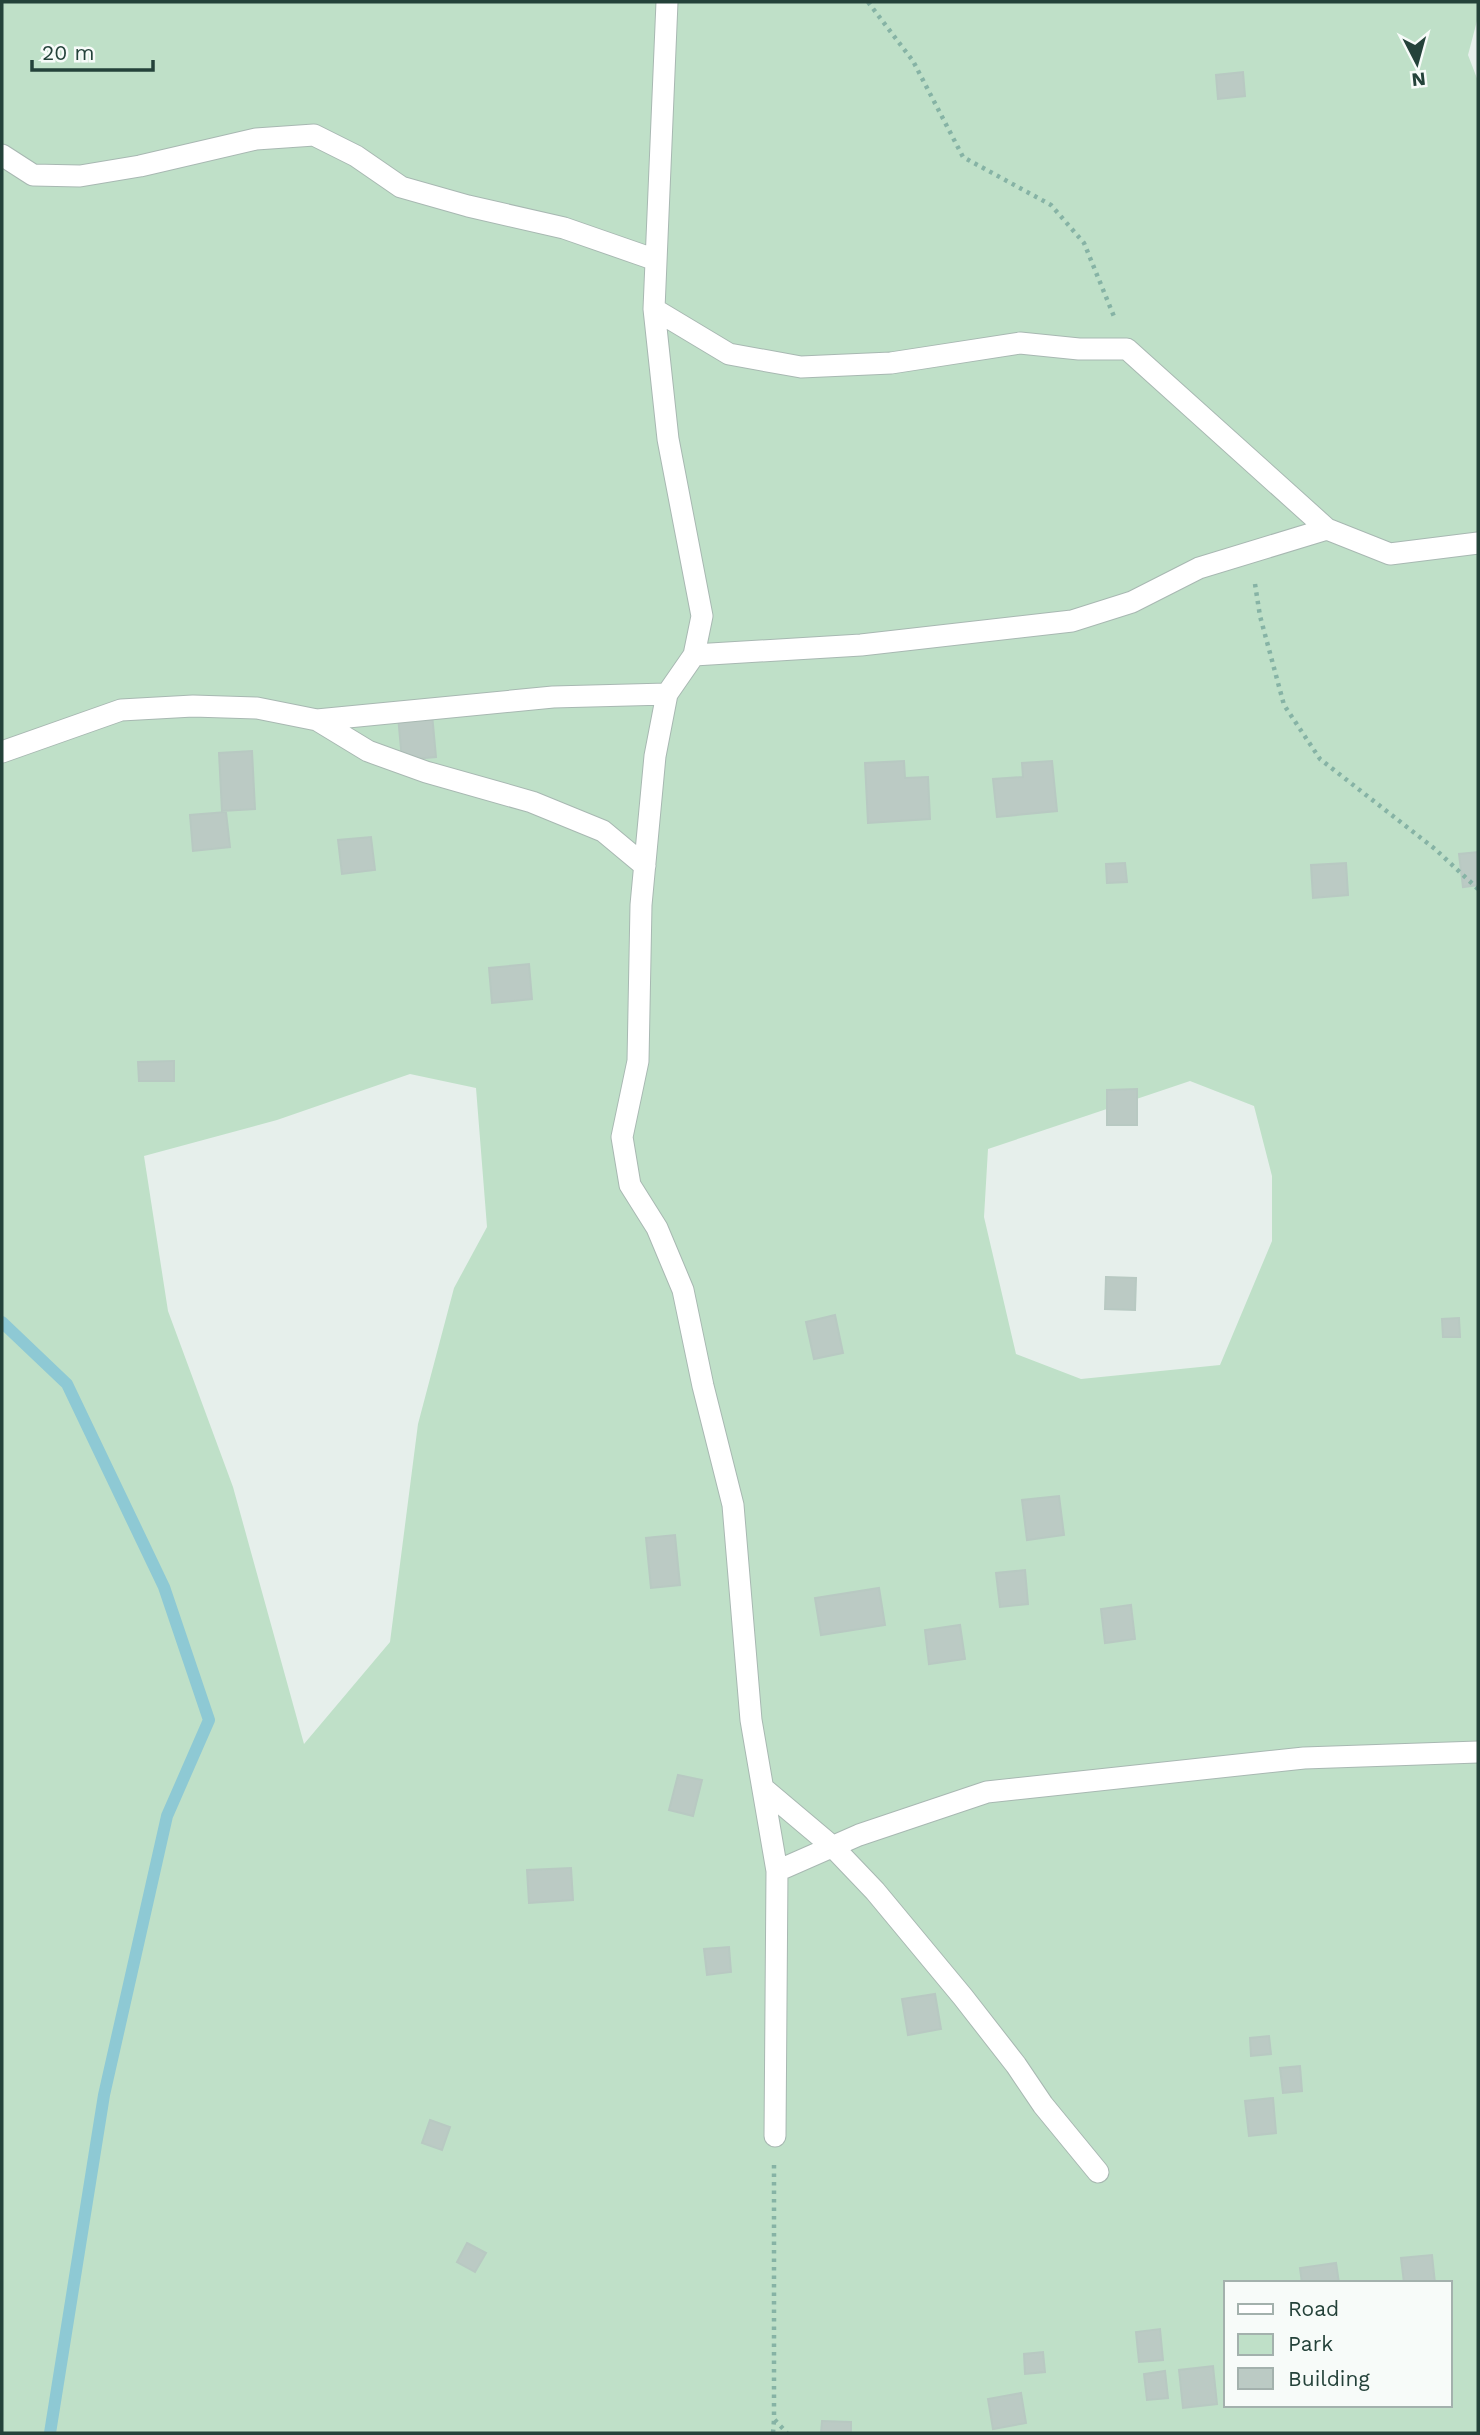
<svg xmlns="http://www.w3.org/2000/svg" width="1480" height="2435" viewBox="0 0 1480 2435" font-family="'Work Sans',sans-serif">
<style>
.green{fill:#bfe0c8;fill-rule:evenodd}
.lines{fill:none;stroke-linecap:round;stroke-linejoin:round}
.stream{stroke:#8ec9d4;stroke-width:12}
.building{fill:#bbcac4;stroke:#b8c9c2;stroke-width:2}
.minor-casing{stroke:#a8b8b2;stroke-width:23}
.path{stroke:#86b3a5;stroke-width:4.5;stroke-dasharray:3.5 5;stroke-linecap:butt}
.minor{stroke:#fff;stroke-width:21}
</style>
<rect width="100%" height="100%" fill="#e6efeb"/>
<path class="green" d="M 2,2 L 1478,2 L 1478,17 L 1468,55 L 1478,81 L 1478,2433 L 2,2433 ZM 410,1074 L 476,1088 L 487,1227 L 454,1288 L 418,1424 L 390,1642 L 304,1744 L 233,1487 L 168,1311 L 144,1156 L 277,1120 ZM 1190,1081 L 1254,1106 L 1272,1176 L 1272,1241 L 1220,1365 L 1081,1379 L 1016,1354 L 984,1217 L 988,1149 ZM 1226,2283 L 1450,2283 L 1450,2405 L 1226,2405 Z"/>
<g class="lines">
<path class="stream" d="M 2,1322 L 67,1384 L 164,1587 L 209,1720 L 167,1816 L 104,2095 L 50,2433"/>
</g>
<path class="building" d="M 1243,72 L 1245,96 L 1218,99 L 1216,75 Z
M 432,714 L 436,757 L 402,760 L 398,716 Z
M 252,751 L 255,809 L 222,811 L 219,753 Z
M 904,761 L 905,778 L 928,777 L 930,819 L 868,823 L 865,763 Z
M 1052,761 L 1057,811 L 997,817 L 993,779 L 1023,777 L 1022,763 Z
M 226,812 L 230,847 L 193,851 L 190,815 Z
M 371,837 L 375,870 L 342,874 L 338,840 Z
M 1478,852 L 1478,885 L 1463,887 L 1459,854 Z
M 1125,863 L 1127,882 L 1107,883 L 1106,864 Z
M 1346,863 L 1348,895 L 1313,898 L 1311,865 Z
M 529,964 L 532,999 L 492,1003 L 489,968 Z
M 174,1061 L 174,1081 L 139,1081 L 138,1062 Z
M 1137,1089 L 1137,1125 L 1107,1125 L 1107,1090 Z
M 1106,1277 L 1136,1278 L 1135,1310 L 1105,1309 Z
M 835,1315 L 843,1353 L 814,1359 L 806,1322 Z
M 1459,1318 L 1460,1337 L 1443,1337 L 1442,1319 Z
M 1059,1496 L 1064,1535 L 1027,1540 L 1022,1500 Z
M 675,1535 L 680,1585 L 651,1588 L 646,1538 Z
M 1025,1570 L 1028,1604 L 1000,1607 L 996,1573 Z
M 879,1588 L 885,1625 L 821,1635 L 815,1598 Z
M 1131,1605 L 1135,1639 L 1105,1643 L 1101,1609 Z
M 960,1625 L 965,1659 L 929,1664 L 925,1630 Z
M 678,1775 L 702,1780 L 693,1816 L 669,1810 Z
M 571,1868 L 573,1900 L 529,1903 L 527,1870 Z
M 729,1947 L 731,1972 L 707,1975 L 704,1949 Z
M 935,1994 L 941,2029 L 908,2035 L 902,1999 Z
M 1269,2036 L 1271,2054 L 1251,2056 L 1250,2038 Z
M 1300,2066 L 1302,2091 L 1283,2093 L 1280,2068 Z
M 1273,2098 L 1276,2133 L 1249,2136 L 1245,2101 Z
M 430,2120 L 450,2127 L 442,2150 L 422,2143 Z
M 467,2243 L 486,2253 L 475,2272 L 457,2262 Z
M 1432,2255 L 1435,2283 L 1404,2283 L 1401,2258 Z
M 1336,2263 L 1339,2283 L 1302,2283 L 1300,2268 Z
M 1160,2329 L 1163,2360 L 1139,2362 L 1136,2332 Z
M 1043,2352 L 1045,2372 L 1025,2374 L 1024,2354 Z
M 1213,2366 L 1217,2404 L 1183,2408 L 1179,2370 Z
M 1165,2371 L 1168,2398 L 1147,2400 L 1144,2374 Z
M 1021,2393 L 1026,2423 L 993,2429 L 988,2399 Z
M 822,2421 L 851,2422 L 851,2433 L 821,2433 Z"/>
<g class="lines">
<g class="minor-casing">
<path id="minor" d="M 667,2 L 654,309 L 668,439 L 702,616 L 694,655 L 667,694 L 655,756 L 641,905 L 638,1061 L 622,1137 L 630,1185 L 657,1228 L 683,1290 L 703,1386 L 733,1505 L 751,1720 L 777,1871 L 775,2136
M 2,155 L 33,175 L 80,176 L 140,166 L 256,139 L 314,135 L 356,156 L 401,187 L 468,206 L 564,228 L 656,260
M 654,309 L 729,354 L 801,367 L 891,363 L 1020,343 L 1079,349 L 1127,349 L 1327,529 L 1390,554 L 1478,543
M 694,655 L 861,645 L 1072,621 L 1132,602 L 1199,568 L 1327,529
M 317,720 L 553,697 L 667,694
M 2,752 L 121,710 L 193,706 L 257,708 L 317,720 L 368,751 L 426,772 L 532,802 L 603,831 L 645,866
M 763,1788 L 833,1847 L 875,1891 L 963,1997 L 1016,2065 L 1043,2105 L 1098,2172
M 777,1871 L 859,1835 L 987,1792 L 1304,1758 L 1478,1752"/>
</g>
<path class="path" d="M 868,2 L 913,61 L 963,157 L 1051,205 L 1084,243 L 1115,319
M 1255,584 L 1260,616 L 1284,705 L 1320,759 L 1435,849 L 1478,889
M 774,2165 L 774,2419 L 787,2433
M 773,2433 L 774,2420"/>
<use href="#minor" class="minor"/>
</g>
<rect width="1480" height="2435" fill="none" stroke="#24423a" stroke-width="7"/>
<rect x="1224" y="2281" width="228" height="126" fill="#f7fbf9" stroke="#a3b1ad" stroke-width="2"/>
<rect x="1238" y="2304" width="35" height="10" fill="#ffffff" stroke="#a3b1ad" stroke-width="2"/>
<text x="1288" y="2316" font-size="21" fill="#24423a">Road</text>
<rect x="1238" y="2334" width="35" height="21" fill="#bfe0c8" stroke="#a3b1ad" stroke-width="2"/>
<text x="1288" y="2351" font-size="21" fill="#24423a">Park</text>
<rect x="1238" y="2368" width="35" height="21" fill="#bbcac4" stroke="#a3b1ad" stroke-width="2"/>
<text x="1288" y="2386" font-size="21" fill="#24423a">Building</text>
<g transform="translate(1417 63) rotate(174)" stroke="#f7fbf9" stroke-width="5" paint-order="stroke">
<path d="M0-5L12 26L0 18L-12 26Z" fill="#24423a"/>
<text y="-10" font-size="19" font-weight="bold" text-anchor="middle" fill="#24423a">N</text>
</g>
<path d="M32 60v10h121v-10" fill="none" stroke="#24423a" stroke-width="3.5"/>
<text x="42" y="60" font-size="21" fill="#24423a" stroke="#f7fbf9" stroke-width="5" paint-order="stroke">20 m</text>
</svg>
